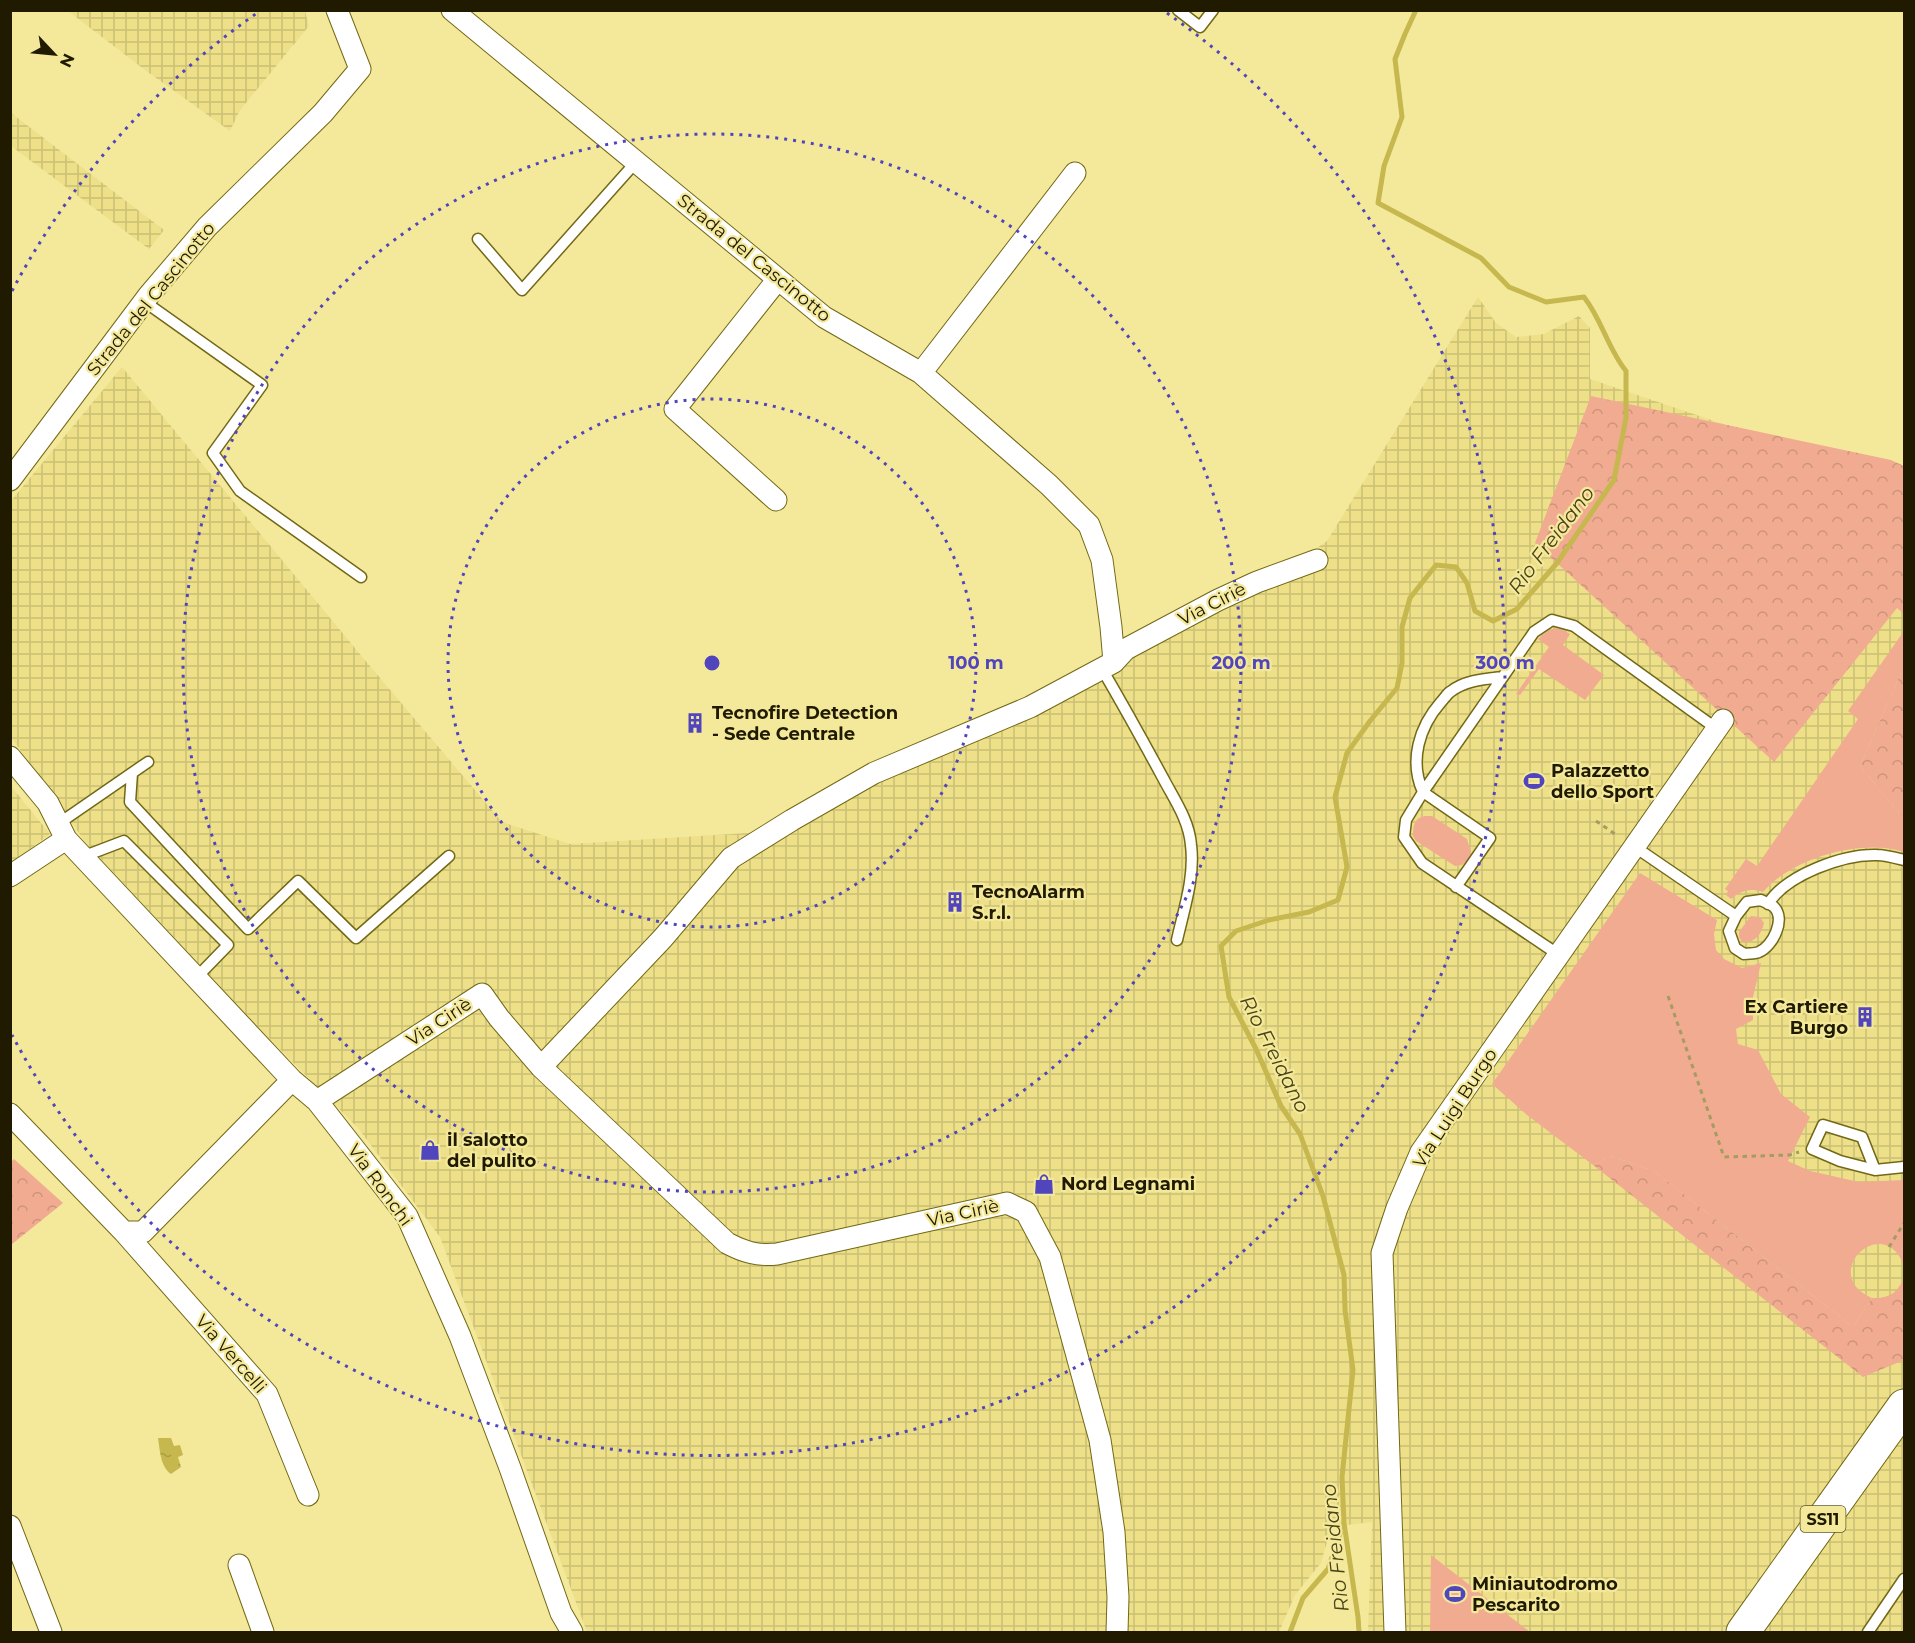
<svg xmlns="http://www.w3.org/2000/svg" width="1915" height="1643" viewBox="0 0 1915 1643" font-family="Montserrat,sans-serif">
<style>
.industrial{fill:url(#industrial-grid)}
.grass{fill:#f1ab91}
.forest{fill:url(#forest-crowns)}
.water{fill:url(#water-ripples)}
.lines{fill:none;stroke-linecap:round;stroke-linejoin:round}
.stream{stroke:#c6b74e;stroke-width:5}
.lane-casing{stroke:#736815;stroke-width:13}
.street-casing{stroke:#736815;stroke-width:23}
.highway-casing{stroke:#736815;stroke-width:35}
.path{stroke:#a49c61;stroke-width:3;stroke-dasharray:4.5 4.5;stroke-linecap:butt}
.lane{stroke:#fff;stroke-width:10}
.street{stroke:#fff;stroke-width:21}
.highway{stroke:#fff;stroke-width:33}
.ring{fill:none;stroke:#5045bc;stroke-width:3;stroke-dasharray:3 6}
.labels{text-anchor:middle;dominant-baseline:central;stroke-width:4.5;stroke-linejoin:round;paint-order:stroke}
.shield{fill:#f4e99b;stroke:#60592e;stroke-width:1.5}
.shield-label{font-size:16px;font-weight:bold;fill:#201b00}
.street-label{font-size:18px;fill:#201b00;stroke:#f4e99b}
.poi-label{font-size:18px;font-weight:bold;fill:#201b00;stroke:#f4e99b;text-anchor:start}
.water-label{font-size:20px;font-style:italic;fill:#4a4318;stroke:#f4e99b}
.centre{fill:#5045bc;stroke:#f4e99b;stroke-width:3}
.ring-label{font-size:18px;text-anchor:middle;font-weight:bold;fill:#5045bc;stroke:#f4e99b;stroke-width:4.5;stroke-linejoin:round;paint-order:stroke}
</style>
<defs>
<pattern id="industrial-grid" width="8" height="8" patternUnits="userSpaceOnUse" patternTransform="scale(1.5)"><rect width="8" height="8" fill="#ede089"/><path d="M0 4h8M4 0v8" fill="none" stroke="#cbc074"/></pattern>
<pattern id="forest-crowns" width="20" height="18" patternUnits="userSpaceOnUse" patternTransform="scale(1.5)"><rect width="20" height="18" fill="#f1ab91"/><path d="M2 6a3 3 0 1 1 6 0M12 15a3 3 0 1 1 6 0" fill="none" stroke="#ce937b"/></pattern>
<pattern id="water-ripples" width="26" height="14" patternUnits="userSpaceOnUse" patternTransform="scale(1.5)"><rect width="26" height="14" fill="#c6b74e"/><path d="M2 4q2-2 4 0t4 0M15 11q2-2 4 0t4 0" fill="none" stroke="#aa9d42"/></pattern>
</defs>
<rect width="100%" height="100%" fill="#f4e99b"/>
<path class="industrial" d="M 68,11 L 305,11 L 309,26 L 249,99 L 239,112 L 230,131 L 145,70 Z
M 11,113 L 164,230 L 149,249 L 11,146 Z
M 1478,297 L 1496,323 L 1516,337 L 1544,334 L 1579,316 L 1590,328 L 1590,379 L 1904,485 L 1904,1632 L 1368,1632 L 1372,1522 L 1331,1527 L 1321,1563 L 1295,1595 L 1279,1632 L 587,1632 L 440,1237 L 358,1128 L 250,1019 L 86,843 L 11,737 L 10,502 L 122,367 L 369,665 L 502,822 L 570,844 L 764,832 L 1031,698 L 1244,575 L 1279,570 L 1300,560 L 1327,541 Z
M 10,785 L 50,834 L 11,863 L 10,863 Z"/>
<path class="grass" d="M 1556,628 L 1563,630 L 1570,634 L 1563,645 L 1604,675 L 1585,700 L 1539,669 L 1520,695 L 1516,694 L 1549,647 L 1538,639 L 1547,631 Z
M 1904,631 L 1904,666 L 1860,766 L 1900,815 L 1904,817 L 1904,852 C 1861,838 1792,858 1763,892 C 1750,888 1742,890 1731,899 L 1726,895 L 1728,891 L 1725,889 L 1746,859 L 1757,866 L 1858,719 L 1848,711 Z
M 1425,816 L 1432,816 L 1467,839 L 1472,856 L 1462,865 L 1455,866 L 1416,841 L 1413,836 C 1413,826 1414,818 1425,816 Z
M 1640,873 L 1717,920 L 1714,934 L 1716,950 L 1724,959 L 1742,968 L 1761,963 L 1753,997 L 1753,1020 L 1736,1029 L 1738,1044 L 1758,1050 L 1781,1094 L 1810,1117 L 1788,1161 L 1810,1171 L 1859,1182 L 1904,1180 L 1904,1266 C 1884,1211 1817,1274 1872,1298 L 1853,1327 L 1654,1171 L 1611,1156 L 1593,1165 L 1527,1115 L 1492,1084 Z
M 1751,916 L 1760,917 L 1764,923 C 1762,934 1754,944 1742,942 L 1739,937 L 1739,932 Z
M 1431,1555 L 1530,1632 L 1430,1632 Z"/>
<path class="forest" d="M 1591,396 L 1891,460 L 1904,466 L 1904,614 L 1897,608 L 1774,762 L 1535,543 Z
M 1904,666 L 1904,817 L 1900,815 L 1860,766 Z
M 1611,1156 L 1654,1171 L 1853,1327 L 1872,1298 C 1888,1299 1899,1293 1904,1276 L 1904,1360 L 1863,1377 L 1593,1165 Z
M 14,1159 L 63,1203 L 11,1245 L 10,1163 Z"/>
<path class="water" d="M 158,1438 L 171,1438 L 174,1446 L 180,1445 L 183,1455 L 178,1457 L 181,1467 L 171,1474 C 160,1466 160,1450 158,1438 Z"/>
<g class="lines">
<path class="stream" d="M 1290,1632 L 1303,1598 L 1328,1569 L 1343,1525
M 1359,1632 L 1358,1617 L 1344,1523 L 1342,1477 L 1353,1370 L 1345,1310 L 1344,1275 L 1323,1196 L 1300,1134 L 1281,1106 L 1256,1049 L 1229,997 L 1221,946 L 1236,931 L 1269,920 L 1309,912 L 1338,900 L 1347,867 L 1335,797 L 1347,753 L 1370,721 L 1397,688 L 1402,663 L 1402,627 L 1410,598 L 1436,565 L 1456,567 L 1467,583 L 1475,611 L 1493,621 L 1517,609 L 1557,563 L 1614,480 L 1626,418 L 1626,371 C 1608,349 1602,320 1584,297 L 1546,302 L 1509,287 L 1481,258 L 1378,203 L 1384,166 L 1402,117 L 1395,59 L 1405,34 L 1416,10"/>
<g class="lane-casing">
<path id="lane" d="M 1178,10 L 1200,27 L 1213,10
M 478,239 L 522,290 L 636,162
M 145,302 L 262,385 L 213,453 L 240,491 L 361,577
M 1102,669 C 1123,705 1143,741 1163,778 C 1174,799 1189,820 1191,845 C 1195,877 1184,909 1177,940
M 132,773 L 130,802 L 248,929 L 298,881 L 356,938 L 449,856
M 58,824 L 148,762
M 1635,847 L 1736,916
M 82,857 L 124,841 L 228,945 L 196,978
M 1456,887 L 1490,838 L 1423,792 C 1409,761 1419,727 1441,702 C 1444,699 1447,694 1450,692 C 1465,680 1485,679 1503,677
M 1761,900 C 1764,902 1771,904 1774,907 C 1786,919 1773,946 1759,952 C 1755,954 1749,953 1744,954 L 1735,948 L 1729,931 L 1736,916 L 1747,902 Z
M 1768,904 C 1786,875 1843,854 1877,855 C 1885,855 1896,858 1904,860
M 1559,955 L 1422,863 L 1404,837 L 1406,820 L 1423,792 L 1534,632 L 1552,620 L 1574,626 L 1717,729
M 1875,1170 L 1862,1137 L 1823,1125 L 1812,1149 L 1840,1161 L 1875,1170 L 1904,1167
M 1868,1632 L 1904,1579"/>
</g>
<g class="street-casing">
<path id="street" d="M 452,10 L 824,317 L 921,373 L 1049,485 L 1089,525 L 1102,560 L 1111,627 L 1114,662
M 921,373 L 1075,173
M 10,480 L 149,295 L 207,227 L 323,113 L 360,69 L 337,10
M 776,500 L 675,409 L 778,279
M 10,757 L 48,803 L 66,839 L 292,1080 L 317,1101 L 407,1216 L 460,1336 L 510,1468 L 561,1613 L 572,1632
M 10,876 L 66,839
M 541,1067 L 663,938 L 731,858 L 792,820 L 874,773 L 1030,707 L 1114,662 L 1126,649 L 1218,600 L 1257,582 L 1317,560
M 317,1101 L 482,994 L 499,1018 L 541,1067 L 727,1243 C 744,1252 757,1256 777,1254 L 1007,1203 L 1026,1212 L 1050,1257 L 1100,1440 L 1114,1532 L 1118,1597 L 1117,1632
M 10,1114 L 124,1232 L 143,1232 L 292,1080
M 124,1232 L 267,1394 L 308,1495
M 10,1526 L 51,1632
M 239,1565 L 263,1632
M 1395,1632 L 1382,1253 L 1397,1208 L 1421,1152 L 1723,720"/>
</g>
<g class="highway-casing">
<path id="highway" d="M 1743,1632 L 1904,1406"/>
</g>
<path class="path" d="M 1596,821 L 1618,836
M 1668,996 L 1724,1157 L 1790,1155 L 1799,1152
M 1889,1247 L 1904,1223"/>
<use href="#lane" class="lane"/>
<use href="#street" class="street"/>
<use href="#highway" class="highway"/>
</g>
<g class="ring">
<circle cx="712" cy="663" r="264"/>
<circle cx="712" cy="663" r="529"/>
<path d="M12 291A793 793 0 0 1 257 13M1167 13A793 793 0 1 1 12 1035"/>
</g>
<defs>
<g id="building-bare" transform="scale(1.62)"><path d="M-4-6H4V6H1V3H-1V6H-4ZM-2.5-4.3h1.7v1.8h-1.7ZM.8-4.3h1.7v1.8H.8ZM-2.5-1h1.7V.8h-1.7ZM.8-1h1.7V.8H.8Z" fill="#5045bc" stroke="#f4e99b" stroke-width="2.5" paint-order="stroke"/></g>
<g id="stadium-bare" transform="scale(1.62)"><path d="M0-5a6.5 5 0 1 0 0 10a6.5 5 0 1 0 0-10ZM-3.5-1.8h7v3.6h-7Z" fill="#5045bc" stroke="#f4e99b" stroke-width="2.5" paint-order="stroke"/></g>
<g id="shop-bare" transform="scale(1.62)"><path d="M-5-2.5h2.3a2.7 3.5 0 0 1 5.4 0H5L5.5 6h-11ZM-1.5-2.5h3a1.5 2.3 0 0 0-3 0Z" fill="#5045bc" stroke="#f4e99b" stroke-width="2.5" paint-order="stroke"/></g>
</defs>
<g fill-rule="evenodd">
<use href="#building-bare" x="695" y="723"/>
<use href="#stadium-bare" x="1534" y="781"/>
<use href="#building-bare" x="955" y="902"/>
<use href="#building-bare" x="1865" y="1017"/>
<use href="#shop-bare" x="430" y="1150"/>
<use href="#shop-bare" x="1044" y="1184"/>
<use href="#stadium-bare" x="1455" y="1594"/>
</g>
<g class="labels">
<rect class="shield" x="1800.5" y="1506" width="45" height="26" rx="4.5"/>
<g class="shield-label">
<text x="1823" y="1519">SS11</text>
</g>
<g class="street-label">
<text transform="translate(754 258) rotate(39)">Strada del Cascinotto</text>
<text transform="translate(151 299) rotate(-51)">Strada del Cascinotto</text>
<text transform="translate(1212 604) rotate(-27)">Via Ciriè</text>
<text transform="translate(439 1022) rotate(-33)">Via Ciriè</text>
<text transform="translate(1455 1108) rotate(-57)">Via Luigi Burgo</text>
<text transform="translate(380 1185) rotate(54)">Via Ronchi</text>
<text transform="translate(963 1213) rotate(-12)">Via Ciriè</text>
<text transform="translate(231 1354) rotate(49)">Via Vercelli</text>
</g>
<g class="poi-label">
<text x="712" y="713">Tecnofire Detection<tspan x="712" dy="21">- Sede Centrale</tspan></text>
<text x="1551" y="771">Palazzetto<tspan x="1551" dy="21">dello Sport</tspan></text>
<text x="972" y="892">TecnoAlarm<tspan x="972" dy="21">S.r.l.</tspan></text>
<text x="1848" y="1007" text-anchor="end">Ex Cartiere<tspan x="1848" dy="21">Burgo</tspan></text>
<text x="447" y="1140">il salotto<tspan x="447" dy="21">del pulito</tspan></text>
<text x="1061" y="1184">Nord Legnami</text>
<text x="1472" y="1584">Miniautodromo<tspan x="1472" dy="21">Pescarito</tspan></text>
</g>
<g class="water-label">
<text transform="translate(1551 540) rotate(-53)">Rio Freidano</text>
<text transform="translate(1275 1054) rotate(63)">Rio Freidano</text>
<text transform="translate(1335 1548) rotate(-96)">Rio Freidano</text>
</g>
</g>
<circle cx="712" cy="663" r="9" class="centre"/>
<g class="ring-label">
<text x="976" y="669">100 m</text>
<text x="1241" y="669">200 m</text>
<text x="1505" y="669">300 m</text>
</g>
<rect width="1915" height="1643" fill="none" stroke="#201b00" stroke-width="24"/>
<g transform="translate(54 54) rotate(116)" stroke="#f4e99b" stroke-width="4.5" paint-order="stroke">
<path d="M0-4.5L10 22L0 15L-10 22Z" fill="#201b00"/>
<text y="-9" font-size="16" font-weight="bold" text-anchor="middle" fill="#201b00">N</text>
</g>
</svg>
